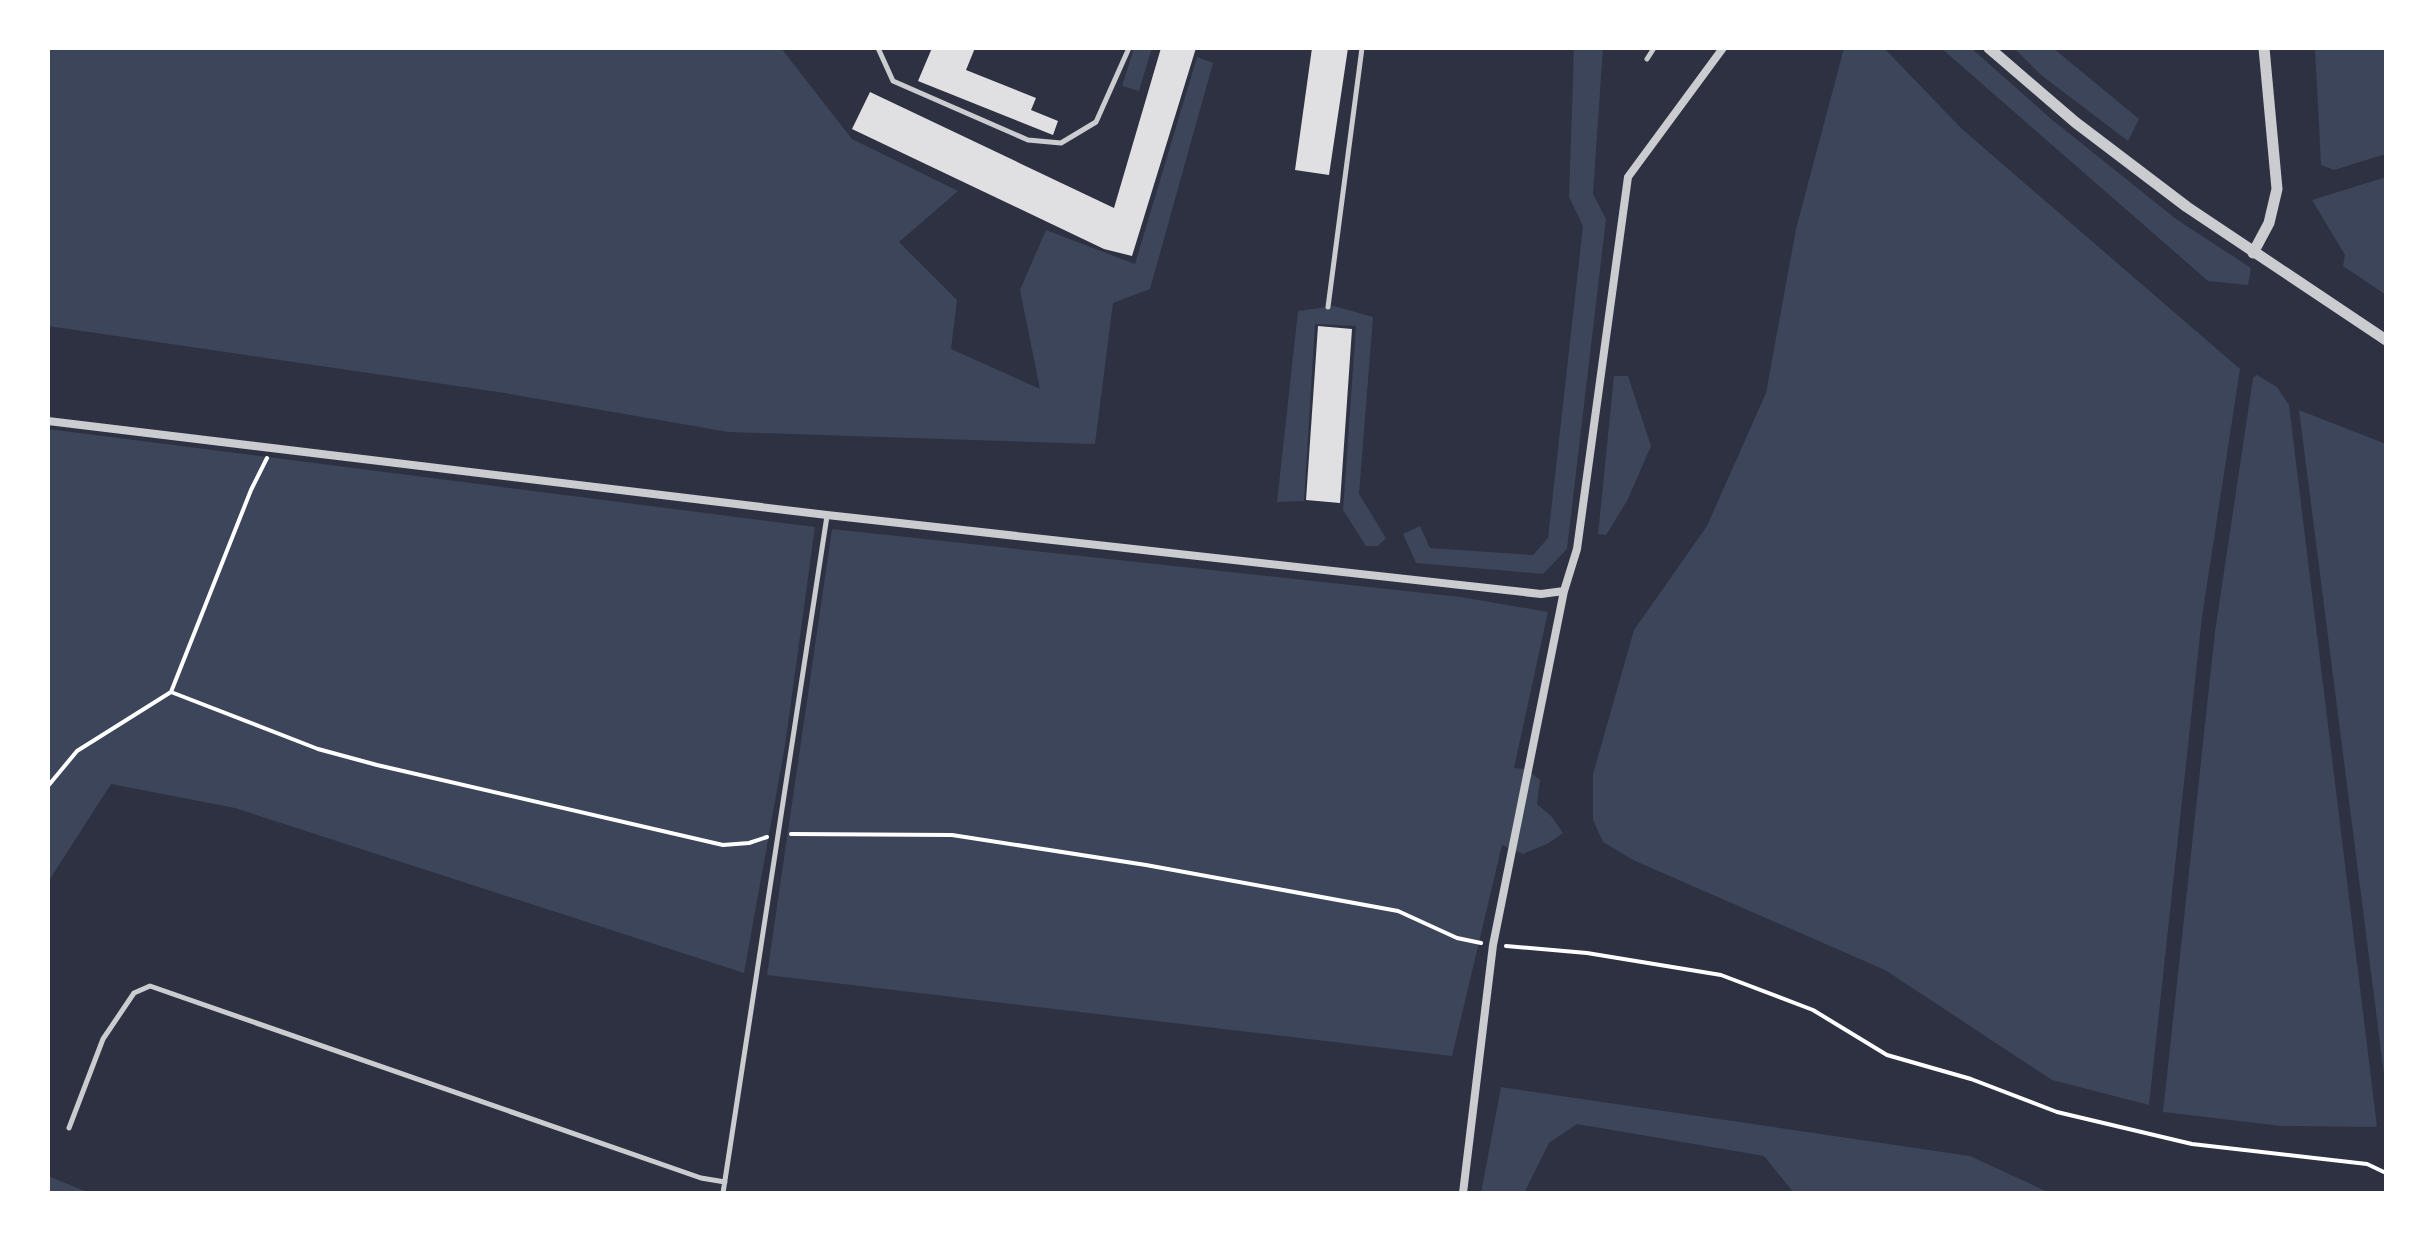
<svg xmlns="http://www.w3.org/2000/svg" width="2434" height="1241" viewBox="0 0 2434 1241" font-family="'Fira Sans',sans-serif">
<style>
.green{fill:#3c4559}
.building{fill:#e0e0e3}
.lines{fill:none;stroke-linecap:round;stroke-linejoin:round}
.path{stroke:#fff;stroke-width:4}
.service{stroke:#caccd0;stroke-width:5}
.minor{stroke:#caccd0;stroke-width:8}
.tertiary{stroke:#caccd0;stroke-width:11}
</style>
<rect width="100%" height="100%" fill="#2d3142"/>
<path class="green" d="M 48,48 L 781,48 L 852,139 L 958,191 L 899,242 L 957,300 L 951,349 L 1040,389 L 1020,290 L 1046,230 L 1135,264 L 1197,57 L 1213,63 L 1150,289 L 1113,303 L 1095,444 L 728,432 L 498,392 L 48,326 Z
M 1134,48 L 1152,48 L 1139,91 L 1122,86 Z
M 1574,48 L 1603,48 L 1593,194 L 1606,219 L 1567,549 L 1543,574 L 1416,563 L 1403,534 L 1420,526 L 1430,548 L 1533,555 L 1548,538 L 1583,226 L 1569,197 Z
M 1844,48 L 1884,48 L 1962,129 L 2240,369 L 2202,617 L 2149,1105 L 2052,1080 L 1885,970 L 1633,860 L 1603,842 L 1593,820 L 1593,774 L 1634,630 L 1707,526 L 1766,393 L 1796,229 Z
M 1941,48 L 1971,48 L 2050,118 L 2176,219 L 2251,268 L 2248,285 L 2208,281 Z
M 2014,48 L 2053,48 L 2139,119 L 2128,141 L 2041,75 Z
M 2315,48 L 2386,48 L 2386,154 L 2334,170 L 2321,165 Z
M 2386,177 L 2386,295 L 2343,266 L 2345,255 L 2312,200 Z
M 1334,306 L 1373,317 L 1359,494 L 1386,538 L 1378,546 L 1366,546 L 1343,510 L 1356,326 L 1315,324 L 1304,501 L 1277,502 L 1298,311 Z
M 2257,375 L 2277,387 L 2289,405 L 2377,1127 L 2281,1126 L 2163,1112 L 2215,632 L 2253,378 Z
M 1614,376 L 1628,376 L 1651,446 L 1627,501 L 1606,535 L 1598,534 Z
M 2299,410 L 2386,444 L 2386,1090 Z
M 48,429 L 815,527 L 785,746 L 744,973 L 235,808 L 111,784 L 48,882 Z
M 832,529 L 1461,597 L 1548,612 L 1514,768 L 1526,769 L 1540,780 L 1537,804 L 1552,817 L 1563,833 L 1547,844 L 1523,854 L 1502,845 L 1452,1056 L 767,975 Z
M 1501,1087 L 1970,1156 L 2050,1193 L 1794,1193 L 1764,1156 L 1577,1124 L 1549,1143 L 1524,1193 L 1481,1193 Z
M 48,1176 L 90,1193 L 48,1193 Z"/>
<path class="building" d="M 932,48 L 975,48 L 966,70 L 1036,98 L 1031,110 L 1058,121 L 1053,135 L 918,81 Z
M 1161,48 L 1196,48 L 1132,256 L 1104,249 L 852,129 L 870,92 L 1114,208 Z
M 1312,48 L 1348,48 L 1329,175 L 1295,170 Z
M 1318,326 L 1352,329 L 1340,503 L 1306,500 Z"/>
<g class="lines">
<path class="path" d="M 171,692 L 318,749 L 377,765 L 723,845 L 749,843 L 767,837
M 48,786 L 77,751 L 171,692 L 251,490 L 267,458
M 791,834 L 952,835 L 1146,865 L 1398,911 L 1457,938 L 1481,943
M 1506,946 L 1587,953 L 1721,975 L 1813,1010 L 1887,1055 L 1971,1079 L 2057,1112 L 2192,1144 L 2367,1164 L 2386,1173"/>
<path class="service" d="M 878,48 L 893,81 L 1028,140 L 1061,143 L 1096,122 L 1129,48
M 1647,59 L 1654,48
M 1328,307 L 1362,48
M 69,1128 L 103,1039 L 134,993 L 150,986 L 701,1178 L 725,1182
M 723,1193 L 827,516"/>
<path class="minor" d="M 48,421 L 827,515 L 1541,594 L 1564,591
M 1463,1193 L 1493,945 L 1564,591 L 1577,549 L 1628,177 L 1723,48"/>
<path class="tertiary" d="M 1989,48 L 2075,122 L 2187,207 L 2386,340
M 2253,253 L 2269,223 L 2277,189 L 2264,48"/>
</g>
<rect width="2434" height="1241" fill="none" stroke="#ffffff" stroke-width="100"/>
</svg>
